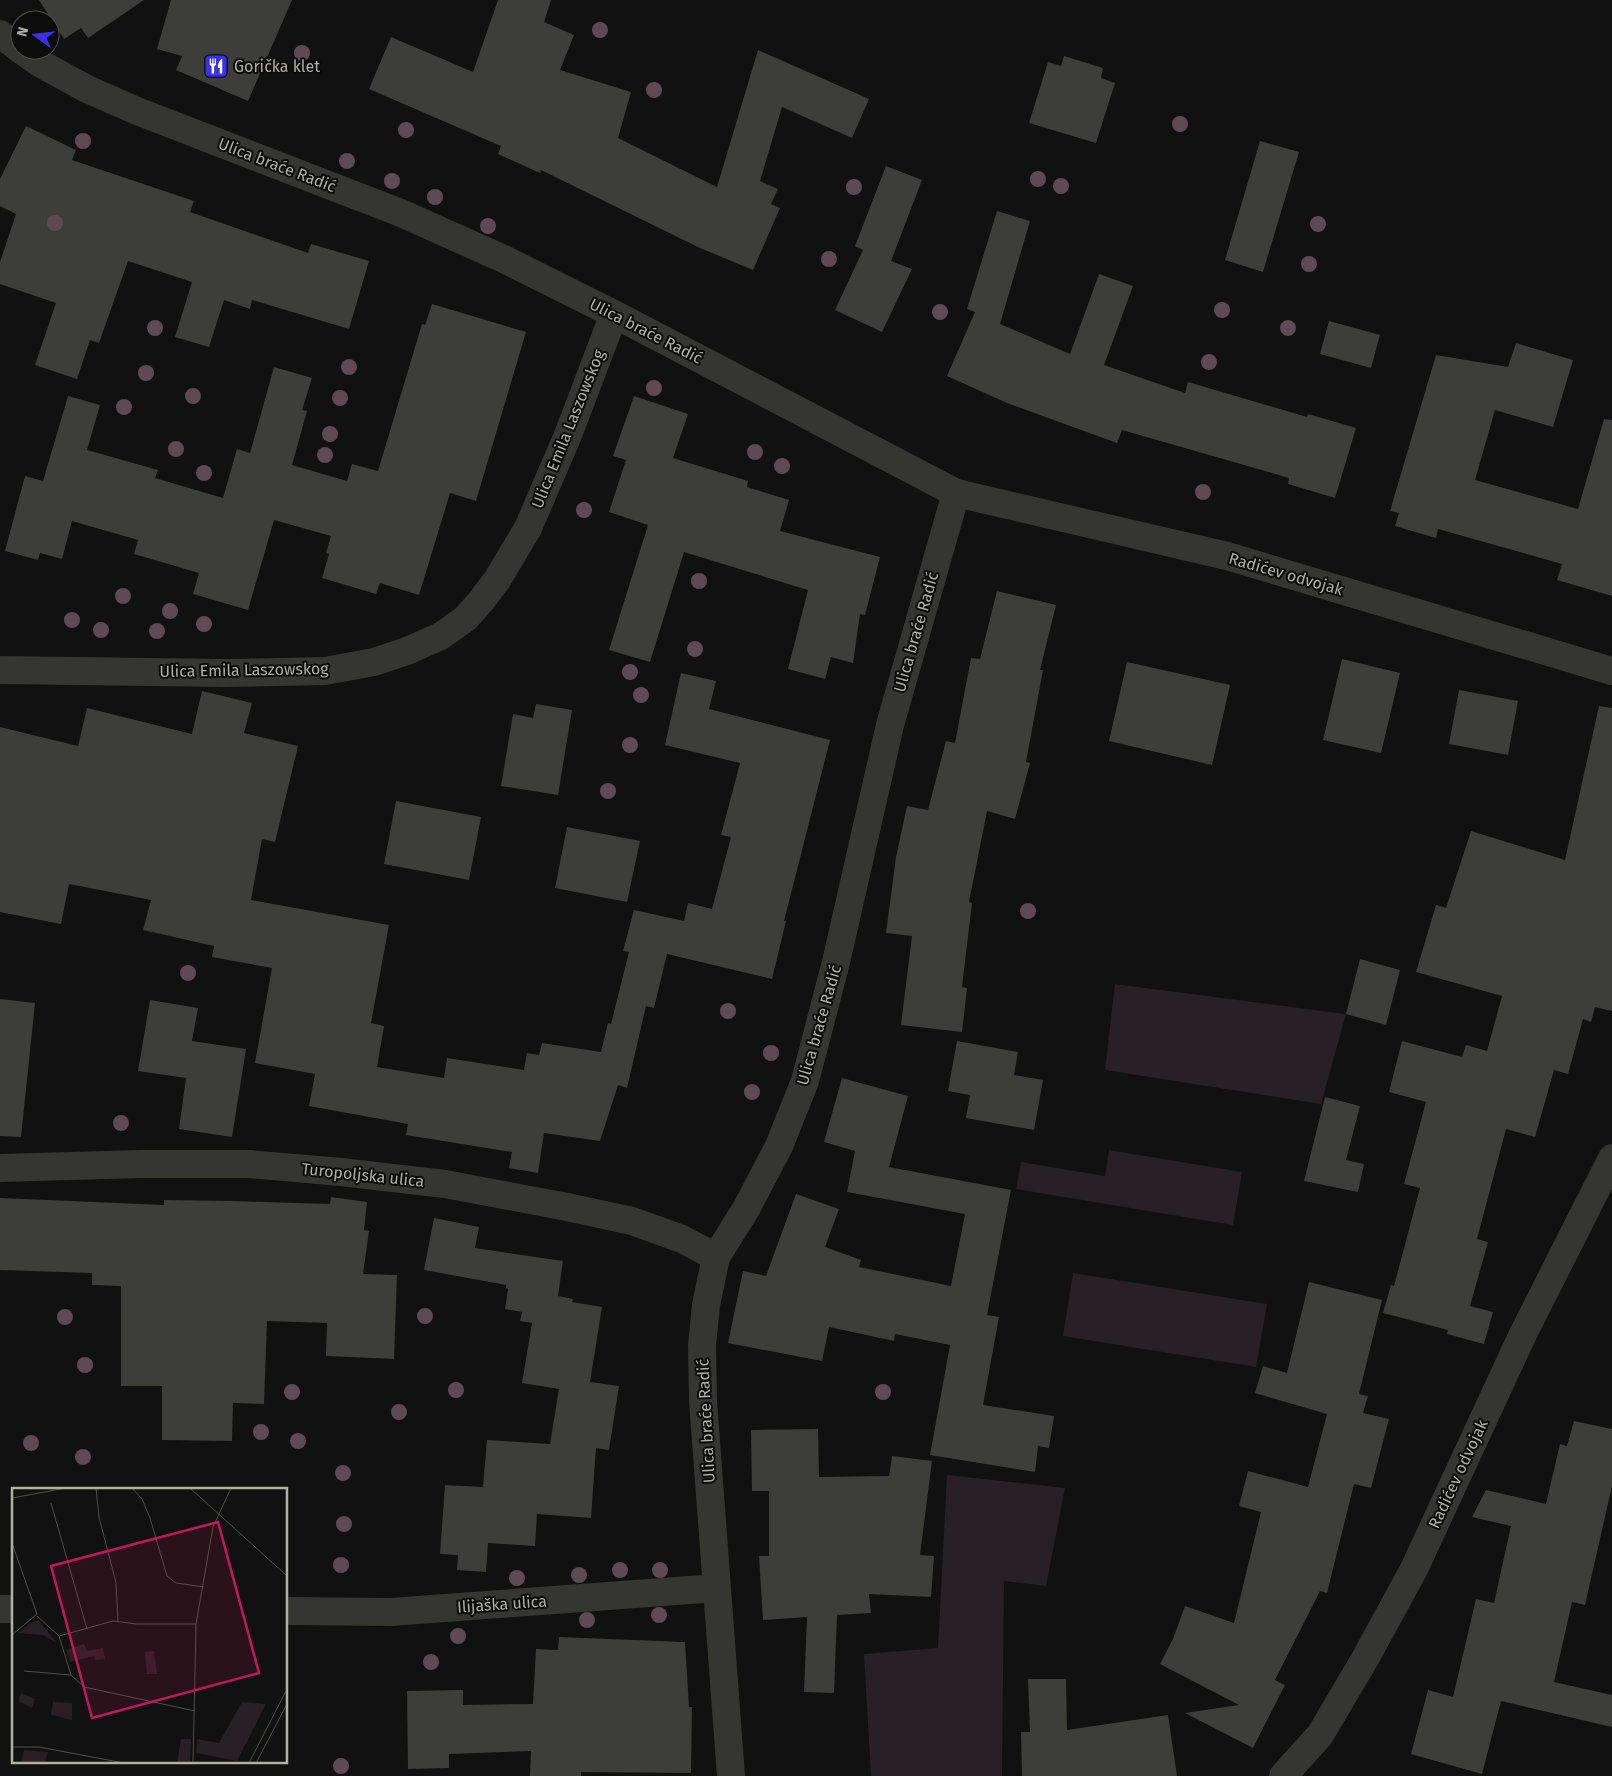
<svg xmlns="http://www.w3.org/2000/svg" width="1612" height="1776" viewBox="0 0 1612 1776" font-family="'Fira Sans',sans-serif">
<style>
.green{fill:#282024}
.building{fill:#3d3e3a}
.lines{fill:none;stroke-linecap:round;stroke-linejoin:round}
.minor{stroke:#353631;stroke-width:28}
.tree{fill:#5d4a54}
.labels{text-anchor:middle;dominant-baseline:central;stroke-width:4;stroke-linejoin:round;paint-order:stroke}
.poi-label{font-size:16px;fill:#b0b1a1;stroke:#0b0c0b;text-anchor:start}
.street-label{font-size:16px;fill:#b0b1a1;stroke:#0b0c0b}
.inset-road{fill:none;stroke:#50514a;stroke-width:1}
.view{fill:#c2185b;fill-opacity:0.15;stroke:#c2185b;stroke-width:2.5}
.inset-edge{fill:none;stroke:#b0b1a1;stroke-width:2.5}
</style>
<rect width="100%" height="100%" fill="#101110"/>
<path class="green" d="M 1115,984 L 1346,1014 L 1321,1104 L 1105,1070 Z
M 1109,1150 L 1242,1172 L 1233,1225 L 1016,1189 L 1021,1162 L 1105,1176 Z
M 1073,1273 L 1267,1304 L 1256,1367 L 1063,1336 Z
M 947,1475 L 1065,1488 L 1046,1586 L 1004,1581 L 1002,1776 L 871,1776 L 864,1654 L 938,1648 Z"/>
<path class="building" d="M 39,0 L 144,0 L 88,38 L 81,28 L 64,39 Z
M 171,0 L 292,0 L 248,101 L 176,70 L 182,56 L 157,49 Z
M 498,0 L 551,0 L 544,22 L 574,35 L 560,70 L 631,92 L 618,138 L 717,187 L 758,50 L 869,99 L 852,138 L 782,107 L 760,181 L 778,189 L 771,204 L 780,208 L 753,270 L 700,248 L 541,170 L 540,173 L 498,154 L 501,146 L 369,89 L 391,37 L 473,72 Z
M 1064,56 L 1103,68 L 1101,78 L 1115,83 L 1096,143 L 1029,123 L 1048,62 L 1061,66 Z
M 26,126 L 76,150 L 72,160 L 194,201 L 190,212 L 308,253 L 311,244 L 369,261 L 349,329 L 252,300 L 250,309 L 224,300 L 209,347 L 175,337 L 192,282 L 128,261 L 99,343 L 90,340 L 77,379 L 35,365 L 56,303 L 0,284 L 0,262 L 16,214 L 0,206 L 0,179 Z
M 1260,141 L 1299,152 L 1263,272 L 1225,260 Z
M 886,166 L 922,180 L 891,261 L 912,269 L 882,332 L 835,310 L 863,250 L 855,246 Z
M 997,211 L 1030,221 L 1000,324 L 1070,354 L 1099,274 L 1133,286 L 1104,365 L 1185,393 L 1188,382 L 1307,417 L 1308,414 L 1356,428 L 1335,498 L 1288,484 L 1289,478 L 1122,430 L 1117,443 L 1007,403 L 947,376 L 975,312 L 967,309 Z
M 432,304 L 526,332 L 476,501 L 450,493 L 419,595 L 380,583 L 376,594 L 322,578 L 329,554 L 326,553 L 331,536 L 274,520 L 248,610 L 193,594 L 199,573 L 134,554 L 138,540 L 72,521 L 62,559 L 40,553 L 38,560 L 5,551 L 25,476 L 43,481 L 68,396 L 100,405 L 87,450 L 158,470 L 155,478 L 223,498 L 237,449 L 250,453 L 274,367 L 312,378 L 302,410 L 307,411 L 292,465 L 347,481 L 352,464 L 378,471 L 422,324 L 425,325 Z
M 1329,321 L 1380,335 L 1371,368 L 1320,354 Z
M 1516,343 L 1573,360 L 1553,427 L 1495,410 L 1475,480 L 1578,509 L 1604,419 L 1612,420 L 1612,596 L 1557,580 L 1562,564 L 1438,529 L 1436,538 L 1395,526 L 1399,513 L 1390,511 L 1436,355 L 1508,367 Z
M 634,396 L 688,414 L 673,458 L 748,481 L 747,487 L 789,500 L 780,531 L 880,557 L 865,615 L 860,614 L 853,663 L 831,657 L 825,679 L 788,669 L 808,590 L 684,552 L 650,662 L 609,650 L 648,525 L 609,512 L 626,460 L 613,456 Z
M 997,591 L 1056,605 L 1040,670 L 1043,670 L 1026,762 L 1030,763 L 1015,819 L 987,811 L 969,902 L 972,903 L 962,987 L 967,988 L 962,1032 L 901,1025 L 912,936 L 886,933 L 896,857 L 907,806 L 928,810 L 946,741 L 955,743 L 971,658 L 980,659 Z
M 1342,659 L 1400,673 L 1381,753 L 1323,740 Z
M 1127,662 L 1230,685 L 1212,765 L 1109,741 Z
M 681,673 L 716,681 L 709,709 L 830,740 L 784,921 L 786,921 L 772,979 L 667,954 L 654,1008 L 646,1006 L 627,1088 L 618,1085 L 600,1141 L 544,1133 L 538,1173 L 509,1168 L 512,1152 L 406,1135 L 408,1124 L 309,1106 L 315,1074 L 255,1063 L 272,968 L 212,957 L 214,946 L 143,930 L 151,900 L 69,884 L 61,924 L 0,912 L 0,727 L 78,746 L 87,708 L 192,734 L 202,691 L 252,703 L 244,733 L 298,746 L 275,842 L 262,839 L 251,900 L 389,925 L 371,1023 L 384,1026 L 377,1067 L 444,1078 L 447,1058 L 524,1070 L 527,1053 L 539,1055 L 542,1043 L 601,1052 L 608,1023 L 611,1024 L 629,952 L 623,951 L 634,910 L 684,921 L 688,903 L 712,909 L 731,837 L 721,835 L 740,763 L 665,745 Z
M 1459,690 L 1518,701 L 1508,755 L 1449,744 Z
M 536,704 L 572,710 L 558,795 L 501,786 L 513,714 L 533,718 Z
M 1599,706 L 1612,708 L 1612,1011 L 1595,1007 L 1591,1022 L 1583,1019 L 1568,1074 L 1554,1070 L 1535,1137 L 1506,1129 L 1477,1239 L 1488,1242 L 1470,1306 L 1493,1312 L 1484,1344 L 1447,1334 L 1448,1330 L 1383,1313 L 1391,1285 L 1394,1286 L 1420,1188 L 1404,1184 L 1426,1102 L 1389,1092 L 1402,1041 L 1462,1057 L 1466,1045 L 1487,1051 L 1502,996 L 1416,972 L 1436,905 L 1446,908 L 1471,831 L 1565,860 Z
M 396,801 L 481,817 L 469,880 L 384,864 Z
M 567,827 L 640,841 L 627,902 L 555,888 Z
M 1360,959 L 1400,970 L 1386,1025 L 1346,1014 Z
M 0,999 L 35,1003 L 21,1137 L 0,1136 Z
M 150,1000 L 198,1008 L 192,1041 L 246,1049 L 232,1137 L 179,1129 L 186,1078 L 138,1071 Z
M 957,1041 L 1018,1052 L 1014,1075 L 1043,1080 L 1034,1130 L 966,1118 L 970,1095 L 948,1091 Z
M 842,1078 L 908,1096 L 889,1167 L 1011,1190 L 987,1315 L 999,1317 L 983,1405 L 1054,1416 L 1049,1448 L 1038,1446 L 1035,1472 L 930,1455 L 950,1345 L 895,1334 L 894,1341 L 829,1327 L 822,1361 L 728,1343 L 743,1271 L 766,1276 L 796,1194 L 839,1209 L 825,1247 L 861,1260 L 859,1267 L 951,1286 L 965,1214 L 847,1192 L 855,1151 L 824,1142 Z
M 1325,1097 L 1360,1106 L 1346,1160 L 1364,1164 L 1358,1192 L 1304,1181 Z
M 331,1197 L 367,1202 L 364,1230 L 369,1231 L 363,1274 L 397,1275 L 394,1359 L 326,1356 L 327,1323 L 267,1321 L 264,1404 L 233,1403 L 232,1441 L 162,1440 L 162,1386 L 121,1386 L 121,1286 L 92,1285 L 92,1273 L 0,1270 L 0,1198 L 164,1205 L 164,1200 L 234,1201 L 330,1204 Z
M 434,1218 L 479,1227 L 475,1248 L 563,1261 L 558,1296 L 573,1299 L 572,1302 L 602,1307 L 590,1382 L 619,1386 L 609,1450 L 596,1448 L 591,1518 L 537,1514 L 535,1546 L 488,1543 L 486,1572 L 457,1570 L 458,1555 L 440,1554 L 445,1485 L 483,1487 L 487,1440 L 550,1444 L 559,1389 L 522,1383 L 532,1323 L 520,1321 L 522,1312 L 505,1309 L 508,1289 L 506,1288 L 506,1285 L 424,1270 Z
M 1309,1282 L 1382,1300 L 1359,1394 L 1368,1396 L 1363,1413 L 1389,1419 L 1371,1488 L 1354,1484 L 1327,1593 L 1320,1591 L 1275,1680 L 1285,1685 L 1253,1748 L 1185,1713 L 1239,1705 L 1160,1664 L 1173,1639 L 1185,1606 L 1234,1623 L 1261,1512 L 1239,1506 L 1248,1471 L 1308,1487 L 1327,1414 L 1255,1393 L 1263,1366 L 1287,1373 Z
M 1574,1421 L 1612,1429 L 1612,1486 L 1585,1605 L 1572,1602 L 1554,1682 L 1612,1695 L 1612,1727 L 1501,1701 L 1482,1774 L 1411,1754 L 1428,1690 L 1453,1697 L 1476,1599 L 1494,1603 L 1511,1526 L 1472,1517 L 1486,1490 L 1546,1504 L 1560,1444 L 1567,1446 Z
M 818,1429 L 819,1477 L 889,1476 L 892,1456 L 932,1461 L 920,1555 L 934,1556 L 931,1597 L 869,1594 L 871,1613 L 837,1615 L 834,1693 L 804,1692 L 807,1617 L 763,1620 L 759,1556 L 769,1556 L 769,1491 L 752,1491 L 751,1430 Z
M 559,1637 L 685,1642 L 689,1707 L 692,1707 L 691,1773 L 581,1772 L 581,1776 L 530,1776 L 531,1751 L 449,1754 L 449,1768 L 408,1769 L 407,1691 L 463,1690 L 463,1705 L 533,1704 L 536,1649 L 558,1650 Z
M 1028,1679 L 1066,1679 L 1067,1730 L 1168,1715 L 1177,1776 L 1022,1776 L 1021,1732 L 1030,1732 Z"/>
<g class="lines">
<path class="minor" d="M 0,34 L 20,49
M 21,50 L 41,64 L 87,89 L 137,111 L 401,213 L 506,260 L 614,314 L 956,493 L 1227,556 L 1612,671
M 0,670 L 225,673 L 325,671 L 374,662 L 407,651 L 441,636 L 466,618 L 481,601 L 497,580 L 528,528 L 568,435 L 614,314
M 0,1168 L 141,1164 L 249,1164 L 341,1172 L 445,1184 L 567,1207 L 632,1221 L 682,1239 L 716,1257
M 0,1609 L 14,1609
M 286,1611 L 391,1612 L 717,1588
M 731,1776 L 703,1401 L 702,1345 L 706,1305 L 716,1257 L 746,1209 L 779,1146 L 805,1081 L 836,962 L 890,725 L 956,493
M 1283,1776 L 1320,1735 L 1366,1657 L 1414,1569 L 1523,1334 L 1612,1158"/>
</g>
<g class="tree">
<circle cx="600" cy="30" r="8"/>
<circle cx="302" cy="53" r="8"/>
<circle cx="654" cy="90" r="8"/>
<circle cx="1180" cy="124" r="8"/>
<circle cx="406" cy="130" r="8"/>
<circle cx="83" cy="141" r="8"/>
<circle cx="347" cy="161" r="8"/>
<circle cx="1038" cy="179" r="8"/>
<circle cx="392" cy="181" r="8"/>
<circle cx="1061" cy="186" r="8"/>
<circle cx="854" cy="187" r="8"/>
<circle cx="435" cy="197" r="8"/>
<circle cx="55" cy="223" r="8"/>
<circle cx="1318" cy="224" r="8"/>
<circle cx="488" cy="226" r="8"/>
<circle cx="829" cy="259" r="8"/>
<circle cx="1309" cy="264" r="8"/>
<circle cx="1222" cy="310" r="8"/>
<circle cx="940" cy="312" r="8"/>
<circle cx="155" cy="328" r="8"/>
<circle cx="1288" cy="328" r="8"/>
<circle cx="1209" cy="362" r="8"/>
<circle cx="349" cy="367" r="8"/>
<circle cx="146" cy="373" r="8"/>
<circle cx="654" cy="388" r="8"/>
<circle cx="193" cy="396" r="8"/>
<circle cx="340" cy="398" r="8"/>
<circle cx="124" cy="407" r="8"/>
<circle cx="330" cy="434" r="8"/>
<circle cx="176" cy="449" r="8"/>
<circle cx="755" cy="452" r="8"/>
<circle cx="325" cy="455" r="8"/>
<circle cx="782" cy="466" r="8"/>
<circle cx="204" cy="473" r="8"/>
<circle cx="1203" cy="492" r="8"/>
<circle cx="584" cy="510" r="8"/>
<circle cx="699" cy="581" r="8"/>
<circle cx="123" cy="596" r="8"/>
<circle cx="170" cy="611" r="8"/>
<circle cx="72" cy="620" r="8"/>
<circle cx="204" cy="624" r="8"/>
<circle cx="101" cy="630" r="8"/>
<circle cx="157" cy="631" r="8"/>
<circle cx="695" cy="649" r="8"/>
<circle cx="630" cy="672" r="8"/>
<circle cx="641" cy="695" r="8"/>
<circle cx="630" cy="745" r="8"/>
<circle cx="608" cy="791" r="8"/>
<circle cx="1028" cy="911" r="8"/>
<circle cx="188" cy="973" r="8"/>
<circle cx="728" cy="1011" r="8"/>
<circle cx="771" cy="1053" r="8"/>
<circle cx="752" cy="1092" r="8"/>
<circle cx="121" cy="1123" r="8"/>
<circle cx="425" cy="1316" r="8"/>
<circle cx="65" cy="1317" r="8"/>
<circle cx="85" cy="1365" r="8"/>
<circle cx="456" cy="1390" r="8"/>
<circle cx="292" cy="1392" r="8"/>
<circle cx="883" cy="1392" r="8"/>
<circle cx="399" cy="1412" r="8"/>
<circle cx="261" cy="1432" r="8"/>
<circle cx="298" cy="1441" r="8"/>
<circle cx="31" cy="1443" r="8"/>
<circle cx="83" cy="1457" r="8"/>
<circle cx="343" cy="1473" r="8"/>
<circle cx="344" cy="1524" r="8"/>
<circle cx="341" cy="1565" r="8"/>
<circle cx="620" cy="1570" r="8"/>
<circle cx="660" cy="1570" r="8"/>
<circle cx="579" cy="1575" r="8"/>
<circle cx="517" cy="1578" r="8"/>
<circle cx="659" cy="1615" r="8"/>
<circle cx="587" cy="1620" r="8"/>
<circle cx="458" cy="1636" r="8"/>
<circle cx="431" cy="1662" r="8"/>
<circle cx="341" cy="1766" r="8"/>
</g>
<defs>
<g id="restaurant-square" transform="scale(1.25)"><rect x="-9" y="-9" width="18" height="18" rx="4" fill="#3b2fea" stroke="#0b0c0b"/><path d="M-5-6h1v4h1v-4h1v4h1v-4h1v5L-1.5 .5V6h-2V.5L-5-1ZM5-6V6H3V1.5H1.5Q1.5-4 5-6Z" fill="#fff"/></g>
</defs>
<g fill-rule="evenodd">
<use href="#restaurant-square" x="216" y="66"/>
</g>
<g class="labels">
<g class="poi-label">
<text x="234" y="66">Gorička klet</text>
</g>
<g class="street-label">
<text transform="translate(277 165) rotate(21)">Ulica braće Radić</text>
<text transform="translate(646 331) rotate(27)">Ulica braće Radić</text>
<text transform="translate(568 429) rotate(-68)">Ulica Emila Laszowskog</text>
<text transform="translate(1286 574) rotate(16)">Radićev odvojak</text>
<text transform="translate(916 632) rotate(-74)">Ulica braće Radić</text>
<text transform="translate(244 670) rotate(-1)">Ulica Emila Laszowskog</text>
<text transform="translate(819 1025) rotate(-74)">Ulica braće Radić</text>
<text transform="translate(363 1175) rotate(6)">Turopoljska ulica</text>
<text transform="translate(706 1421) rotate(-93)">Ulica braće Radić</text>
<text transform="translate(1458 1474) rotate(-65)">Radićev odvojak</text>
<text transform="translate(502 1604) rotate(-4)">Ilijaška ulica</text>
</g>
</g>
<g transform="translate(12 1488)">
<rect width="275" height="275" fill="#101110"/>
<path d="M 22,133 L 27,133 L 45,155 L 31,147 L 6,145 ZM 72,156 L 75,163 L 91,160 L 93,171 L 83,172 L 82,168 L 58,174 L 54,162 ZM 142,163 L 145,186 L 135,186 L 133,164 ZM 9,205 L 23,211 L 20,220 L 6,213 ZM 41,214 L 60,215 L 60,232 L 39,227 ZM 230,214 L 254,216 L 225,273 L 184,265 L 185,251 L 207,255 ZM 169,251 L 179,251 L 178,275 L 165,275 ZM 12,262 L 36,264 L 33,275 L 9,275 Z" fill="#282024"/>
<path class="inset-road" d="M 84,0 L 87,29 L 104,95 L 106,133M 120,0 L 130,11 L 138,30 L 155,88 L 164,95 L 192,99M 178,0 L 275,88M 0,10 L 54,0M 39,15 L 75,141M 0,55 L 25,126 L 0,147M 25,128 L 47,148 L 101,133 L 125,136 L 184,136M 47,148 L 59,187 L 72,199 L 183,223M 12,183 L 59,187M 0,259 L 27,259 L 112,275M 181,275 L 184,136 L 201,39 L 219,0M 237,275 L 275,201M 244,275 L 275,216"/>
<path class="view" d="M 206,34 L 247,185 L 80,230 L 39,78 Z"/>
<rect width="275" height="275" class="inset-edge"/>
</g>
<g transform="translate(35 35) rotate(285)"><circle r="24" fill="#0b0c0b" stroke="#4d4e47"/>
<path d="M0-4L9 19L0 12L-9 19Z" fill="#3b2fea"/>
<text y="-8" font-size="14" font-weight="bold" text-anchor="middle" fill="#b0b1a1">N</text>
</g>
</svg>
